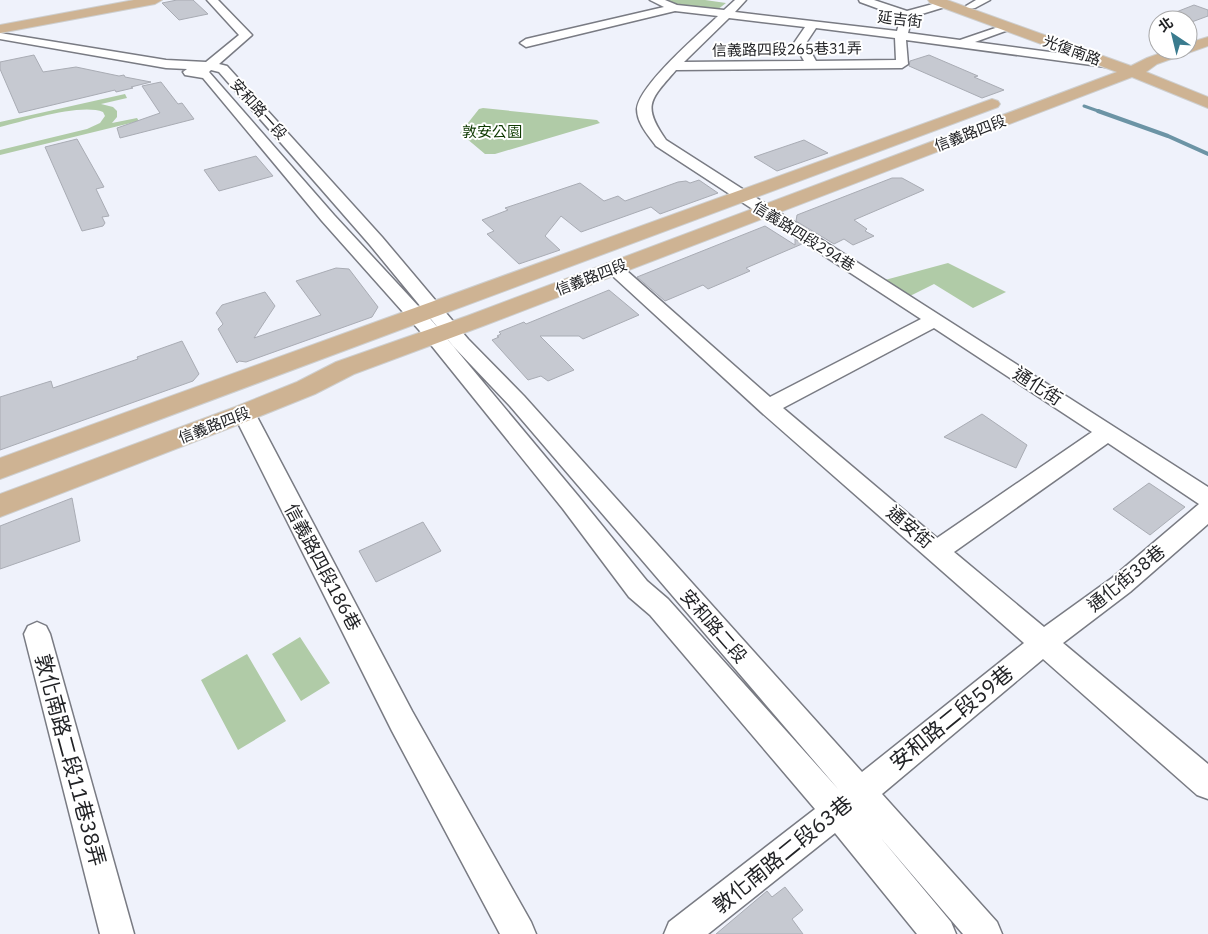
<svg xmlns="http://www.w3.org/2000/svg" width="1208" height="934" viewBox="0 0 1208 934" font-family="'IBM Plex Sans','Noto Sans TC',sans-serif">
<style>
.green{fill:#b0cba7}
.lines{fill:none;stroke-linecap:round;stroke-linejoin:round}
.stream-far1{stroke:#6c94a5;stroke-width:3}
.stream{stroke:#6c94a5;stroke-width:4}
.building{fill:#c6c9d1;stroke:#a9acb4}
.minor-casing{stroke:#797b83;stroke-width:3}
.major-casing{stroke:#cecfcf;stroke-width:2}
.minor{fill:#fff;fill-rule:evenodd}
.major{fill:#ceb393;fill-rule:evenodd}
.labels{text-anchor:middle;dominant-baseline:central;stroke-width:4;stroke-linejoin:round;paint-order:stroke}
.far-street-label{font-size:15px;fill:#222326;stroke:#fff}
.far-park-label{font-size:15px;fill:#0e3900;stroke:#fff}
.street-label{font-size:18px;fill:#222326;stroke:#fff}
.near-street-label{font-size:21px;fill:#222326;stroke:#fff}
</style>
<rect width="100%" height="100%" fill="#eff2fb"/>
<path class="green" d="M 658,0 L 705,0 L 726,3 L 717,10 L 676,7 Z
M 125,94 L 127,98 L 101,104 L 113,107 L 117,111 L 117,117 L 112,123 L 137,118 L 139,121 L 0,155 L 0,150 L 87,129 L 100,123 L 105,116 L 103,112 C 81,103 25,121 0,127 L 0,122 Z
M 483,108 L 597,120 L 600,123 L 495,154 L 485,154 L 460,133 L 479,109 Z
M 948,263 L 1006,292 L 973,308 L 934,284 L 910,296 L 885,280 Z
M 300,637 L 330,683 L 301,701 L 272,654 Z
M 247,654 L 286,721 L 238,750 L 201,680 Z"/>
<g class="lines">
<path class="stream-far1" d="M 1084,106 L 1101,112"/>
<path class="stream" d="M 1098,111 L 1168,136 L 1208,154"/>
</g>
<path class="building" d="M 177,0 L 193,0 L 208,14 L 179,20 L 162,3 Z
M 1194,5 L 1208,10 L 1208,16 L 1189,23 L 1188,20 L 1180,20 L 1166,16 Z
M 34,55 L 43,72 L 76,67 L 119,76 L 124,75 L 125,77 L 151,82 L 131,87 L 133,88 L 116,92 L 115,90 L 19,113 L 0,69 L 0,62 Z
M 929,55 L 978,76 L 974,77 L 1004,90 L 982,98 L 909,66 L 910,61 Z
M 161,82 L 178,104 L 182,103 L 194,119 L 120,138 L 117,128 L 160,113 L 142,86 Z
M 77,139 L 104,187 L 96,189 L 109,216 L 102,217 L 105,223 L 103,226 L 82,231 L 45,147 Z
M 804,140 L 828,153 L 777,171 L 754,157 Z
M 256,156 L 273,176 L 219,191 L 204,170 Z
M 892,178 L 902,178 L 924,190 L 854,220 L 867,229 L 865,231 L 874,236 L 853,245 L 844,239 L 834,244 L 796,221 L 797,215 Z
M 699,180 L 718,193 L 660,214 L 651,207 L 581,232 L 561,216 L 545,236 L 560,250 L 519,264 L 487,234 L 494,231 L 482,220 L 508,210 L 505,208 L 580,183 L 604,201 L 618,196 L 625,201 L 678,182 L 686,181 L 690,183 Z
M 765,226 L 795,245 L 795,239 L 802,244 L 746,268 L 750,271 L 708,289 L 703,285 L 665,301 L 637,277 Z
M 336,268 L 349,269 L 378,307 L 372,317 L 246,362 L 239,361 L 237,363 L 218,329 L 223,324 L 216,313 L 222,305 L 265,292 L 275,306 L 254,338 L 321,315 L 296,281 Z
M 609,290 L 639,315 L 583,339 L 579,336 L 540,336 L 574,370 L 548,381 L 541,376 L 528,380 L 492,340 L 499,337 L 497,336 L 501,334 L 499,332 L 524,322 L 526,324 Z
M 182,341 L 199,374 L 193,381 L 0,450 L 0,397 L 51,381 L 53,388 L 138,359 L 137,357 Z
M 982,414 L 1027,445 L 1016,468 L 944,437 Z
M 1149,483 L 1185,507 L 1150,535 L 1113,509 Z
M 72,498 L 80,541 L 0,569 L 0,526 Z
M 423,522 L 441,551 L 376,582 L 359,551 Z
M 785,887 L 803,910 L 792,919 L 803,934 L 716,934 L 767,891 L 772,897 Z"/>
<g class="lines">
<g class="minor-casing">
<path id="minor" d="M 207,0 L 218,0 L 252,35 L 219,64 L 227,66 L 382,237 L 468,339 L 524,396 L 862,772 L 1024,643 L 761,412 L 604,268 L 607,264 L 613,263 L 619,264 L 770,397 L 921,319 L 656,146 C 648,135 637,123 637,109 C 639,85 699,34 718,16 L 675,11 L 526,47 L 520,43 L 526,39 L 664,7 L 650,0 L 665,0 L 677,5 L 724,10 L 735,0 L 746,0 L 735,12 L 897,31 L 901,17 L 860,2 L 859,0 L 874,0 L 907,11 L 944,1 L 948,2 L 949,4 L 948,6 L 912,17 L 908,33 L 960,40 L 1007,24 L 1013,27 L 1011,29 L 975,42 L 1110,60 L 1112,63 L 1106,67 L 906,40 L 908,64 L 902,68 L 676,70 C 651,99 641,105 666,140 L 1208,487 L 1208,524 L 1130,592 L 1063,643 L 1208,764 L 1208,799 L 1197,795 L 1043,659 L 882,794 L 997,922 L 1002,934 L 963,934 L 880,837 L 951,922 L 956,934 L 917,934 L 835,833 L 708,934 L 664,934 L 669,922 L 815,809 L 650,615 L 629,597 L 563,509 L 419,330 L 322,221 L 203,78 L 185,75 L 183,72 L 187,69 L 166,68 L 0,39 L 0,33 L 166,60 L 206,62 L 239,35 ZM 729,18 L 805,27 L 794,43 L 804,61 L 684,62 ZM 816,28 L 895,38 L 896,60 L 816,61 L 806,43 ZM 211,70 L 219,72 L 370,245 L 454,347 L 510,406 L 839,790 L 668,599 L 647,581 L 579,497 L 433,322 L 334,215 L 209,72 ZM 934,328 L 1092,432 L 937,538 L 783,408 ZM 1108,443 L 1199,504 L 1112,578 L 1044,627 L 954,552 Z
M 976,0 L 990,0 L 975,8 L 967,8 L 966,6 Z
M 244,406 L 251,408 L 255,413 L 412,711 L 531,922 L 536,934 L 500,934 L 392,731 L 233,413 L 237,408 Z
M 37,622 L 46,626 L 50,634 L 134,934 L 100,934 L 24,634 L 28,626 Z"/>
</g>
<g class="major-casing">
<path id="major" d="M 134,0 L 162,0 L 155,4 L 0,33 L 0,25 Z
M 928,0 L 947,0 L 1131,66 L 1147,58 L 1169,50 L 1188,50 L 1188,43 L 1208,37 L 1208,46 L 1157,64 L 1146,72 L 1208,97 L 1208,108 L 1132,77 L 483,326 L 354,374 L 315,394 L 253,419 L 0,517 L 0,494 L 235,407 L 297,382 L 336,362 L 467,316 L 1117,72 L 930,3 Z
M 992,99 L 998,101 L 1000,104 L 998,107 L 0,479 L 0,458 Z"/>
</g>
<use href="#minor" class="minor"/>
<use href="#major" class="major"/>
</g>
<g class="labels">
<g class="far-street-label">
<text transform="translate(900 19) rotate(7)">延吉街</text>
<text transform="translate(787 49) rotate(-1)">信義路四段265巷31弄</text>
<text transform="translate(1072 50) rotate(20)">光復南路</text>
<text transform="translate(259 109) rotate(48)">安和路一段</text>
<text transform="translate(970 133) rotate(-21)">信義路四段</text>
<text transform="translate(804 236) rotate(32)">信義路四段294巷</text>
<text transform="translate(591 277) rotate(-21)">信義路四段</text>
<text transform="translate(214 425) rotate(-21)">信義路四段</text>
</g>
<g class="far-park-label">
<text x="492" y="131">敦安公園</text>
</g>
<g class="street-label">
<text transform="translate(1038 386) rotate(33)">通化街</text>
<text transform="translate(910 527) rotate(40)">通安街</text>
<text transform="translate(323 567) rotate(62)">信義路四段186巷</text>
<text transform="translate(1126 578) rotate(-39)">通化街38巷</text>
<text transform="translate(714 626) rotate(49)">安和路二段</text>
</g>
<g class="near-street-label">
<text transform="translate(951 717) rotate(-39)">安和路二段59巷</text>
<text transform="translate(71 760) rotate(75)">敦化南路二段11巷38弄</text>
<text transform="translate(782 854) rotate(-39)">敦化南路二段63巷</text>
</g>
</g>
<g transform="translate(1173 35) rotate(325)"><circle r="24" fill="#ffffff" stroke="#a7a7a8"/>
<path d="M0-4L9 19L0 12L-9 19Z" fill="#3a7b8e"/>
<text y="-8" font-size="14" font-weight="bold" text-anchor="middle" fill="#222326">北</text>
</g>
</svg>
